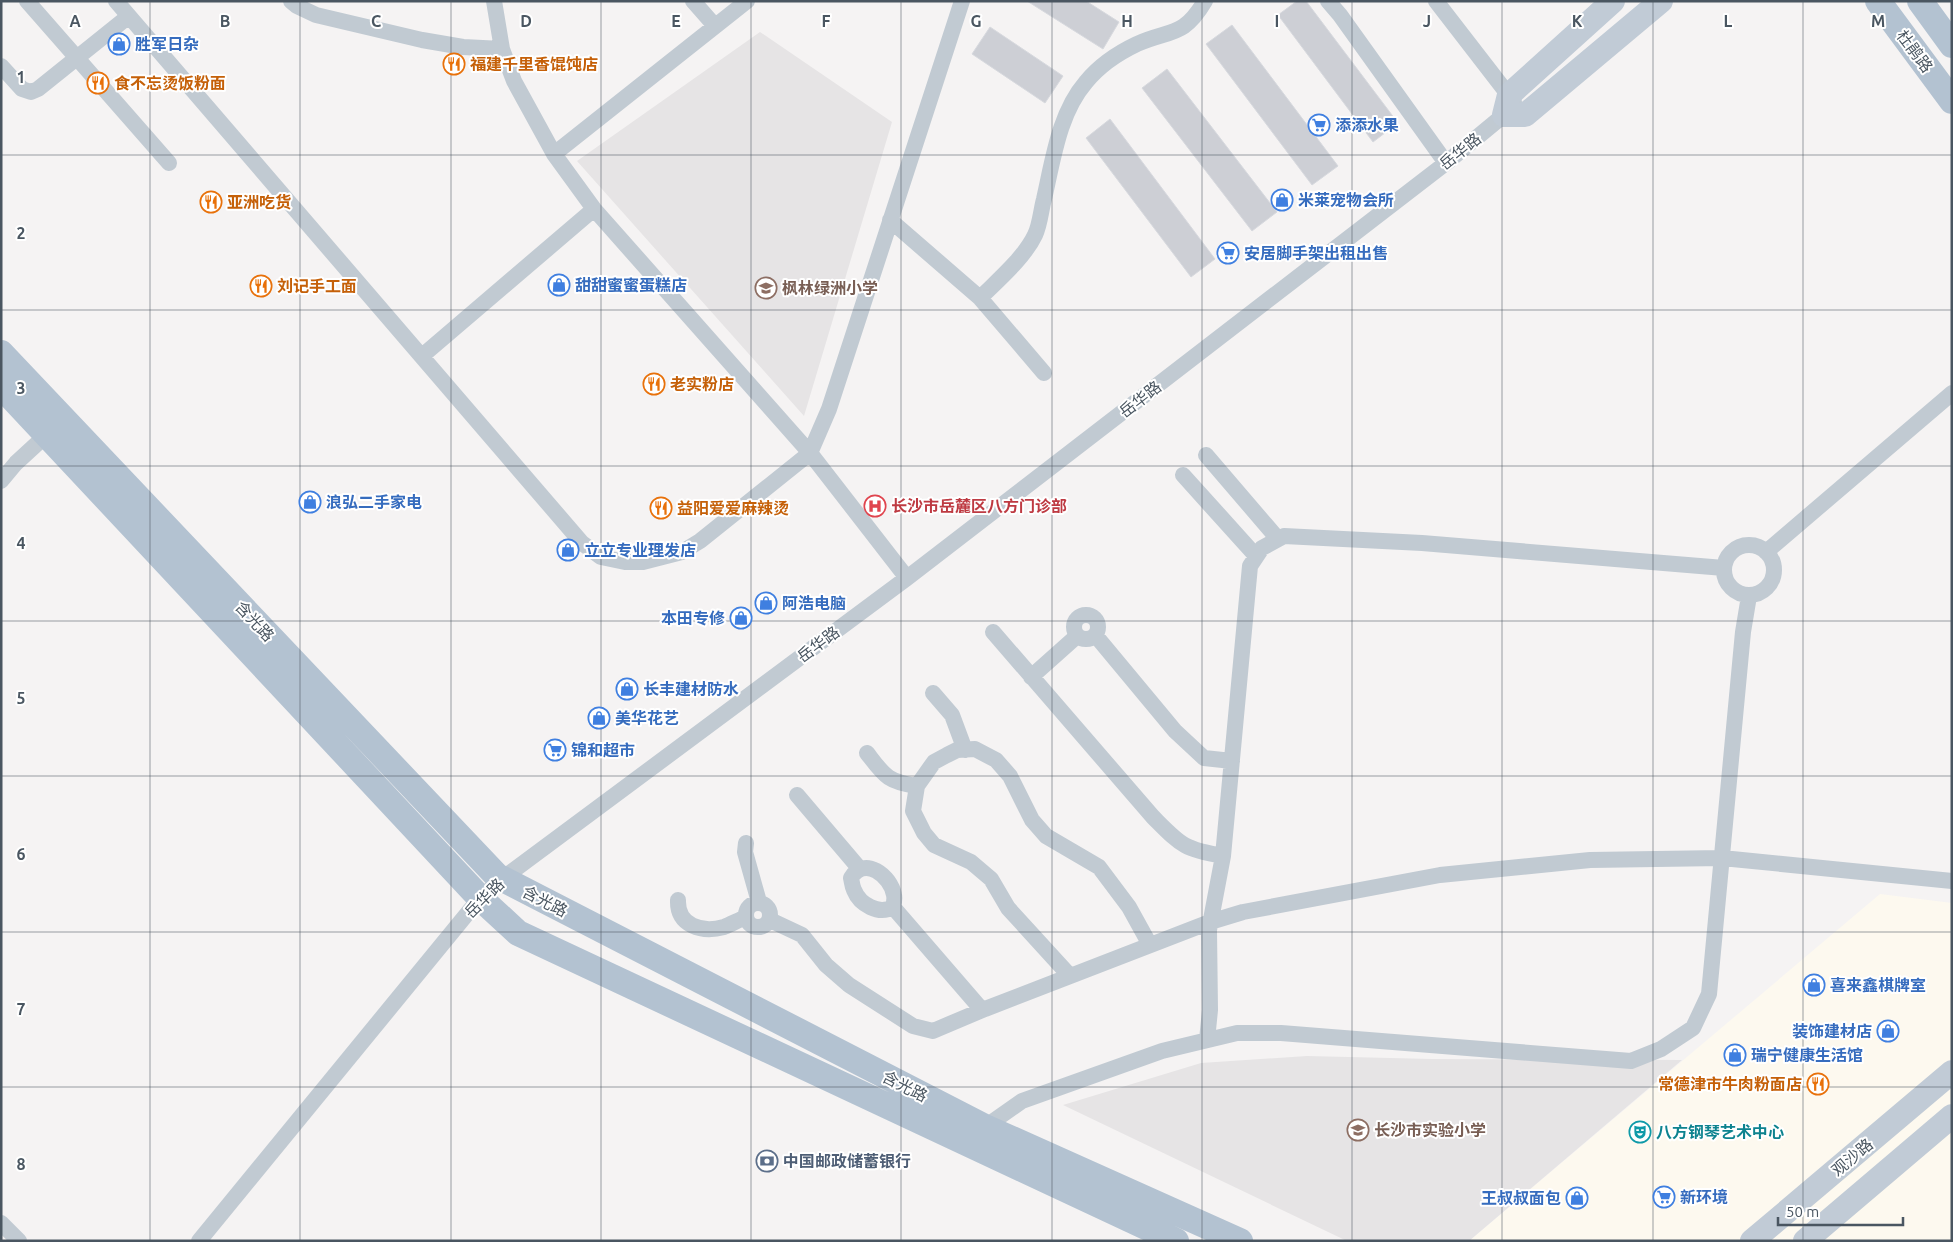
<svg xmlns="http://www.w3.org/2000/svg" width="1953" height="1242" viewBox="0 0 1953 1242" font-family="Ubuntu,'Noto Sans SC',sans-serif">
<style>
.commercial{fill:#fdf9ef}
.education{fill:#e6e4e5}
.building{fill:#cdcfd5;stroke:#d7d9de}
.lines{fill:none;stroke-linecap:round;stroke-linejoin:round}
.street{stroke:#c1cad2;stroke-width:16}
.secondary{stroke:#c1cbd6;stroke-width:24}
.primary{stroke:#b3c2d1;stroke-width:26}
.grid{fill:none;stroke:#4a5661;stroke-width:1;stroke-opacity:0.55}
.labels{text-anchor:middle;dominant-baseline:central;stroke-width:4;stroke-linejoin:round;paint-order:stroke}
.shop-label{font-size:16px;font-weight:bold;fill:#366cbe;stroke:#fff;text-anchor:start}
.street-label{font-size:16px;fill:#4a5661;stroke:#fff}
.food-label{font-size:16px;font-weight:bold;fill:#c56008;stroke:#fff;text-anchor:start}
.education-label{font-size:16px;font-weight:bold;fill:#785e54;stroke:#fff;text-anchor:start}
.health-label{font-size:16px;font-weight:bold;fill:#be3a42;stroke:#fff;text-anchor:start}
.culture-label{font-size:16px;font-weight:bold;fill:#0d838f;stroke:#fff;text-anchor:start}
.service-label{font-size:16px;font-weight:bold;fill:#4e5e75;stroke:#fff;text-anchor:start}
.grid-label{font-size:16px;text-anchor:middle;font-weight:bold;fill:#4a5661;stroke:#fff;stroke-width:4;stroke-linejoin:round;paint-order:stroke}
</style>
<rect width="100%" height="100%" fill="#f5f3f3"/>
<path class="commercial" d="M 1880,894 L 1952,903 L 1952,1241 L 1469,1241 Z"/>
<path class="education" d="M 760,32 L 892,122 L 804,416 L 577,161 Z
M 1307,1056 L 1432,1059 L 1682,1060 L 1469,1241 L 1347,1241 L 1063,1105 L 1201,1063 Z"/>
<path class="building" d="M 1027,1 L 1086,1 L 1119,22 L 1103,49 Z
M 1297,1 L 1306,1 L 1398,123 L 1373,142 L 1278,15 Z
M 1232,25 L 1338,166 L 1312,185 L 1206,44 Z
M 990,27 L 1063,76 L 1045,103 L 972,54 Z
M 1167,69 L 1277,212 L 1252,231 L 1142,88 Z
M 1110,119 L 1215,259 L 1191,277 L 1086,138 Z"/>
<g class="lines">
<path class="street" d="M 27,1 L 169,163
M 116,1 L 582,543 L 601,557 L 625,562 L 643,562 L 682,552 L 700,541 L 810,453 L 829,409 L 962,1
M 291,1 L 297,6 L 316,15 L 422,40 L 463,47 L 502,49
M 494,1 L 502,49 L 514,81 L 554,154 L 594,209 L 810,453 L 907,578
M 693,1 L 715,26
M 1328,1 L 1340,15 L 1446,163
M 1436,1 L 1514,102
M 1,66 L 22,89 L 31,92 L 38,89 L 129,16
M 554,154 L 747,1
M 890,220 L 980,298 L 1044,373
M 980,298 C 998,280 1024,258 1035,235 C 1040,225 1041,210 1044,199 C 1053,160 1059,113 1086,82 C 1099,66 1118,53 1137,44 C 1171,29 1183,38 1205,1
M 422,356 L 594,209
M 1206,455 L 1278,539
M 1183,475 L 1256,556
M 1,481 L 16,463 L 53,429
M1724 570a25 25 0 1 1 50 0a25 25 0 1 1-50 0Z
M 1766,552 L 1952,393
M1074 627a12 12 0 1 1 24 0a12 12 0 1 1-24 0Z
M 993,632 L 1153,817 C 1181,845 1183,849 1223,856
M 1096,636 L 1175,731 L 1204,758 L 1232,761
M 1031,677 L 1077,636
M 933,693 L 952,715 L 965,750
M 867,753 C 884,775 887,782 917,786
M 797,795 L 859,868
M 746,843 L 745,852 L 759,902
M 678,900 C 677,926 702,933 724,927 C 731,924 739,920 746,917
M746 915a12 12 0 1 1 24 0a12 12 0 1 1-24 0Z
M 893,907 C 879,915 860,905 854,890 C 852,886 852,882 851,878 C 864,855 891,876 894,895 C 895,899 894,903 893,907 L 982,1010
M 770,920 L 802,935 L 826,965 L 849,985 L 913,1026 L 933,1031 L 985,1009 L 1210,922 L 1243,912 L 1440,875 L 1590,860 L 1722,858 L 1952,881
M 1070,976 L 1008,908 L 991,879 L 971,862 L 934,845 L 924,833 L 913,811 L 917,786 L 934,762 L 947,755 L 957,750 L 975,749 L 996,760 L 1010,776 L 1032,820 L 1046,836 L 1099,867 L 1129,907 L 1150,945
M 1207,1040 L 1210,1010 L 1209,930 L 1223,856 L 1250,566 L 1262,548 L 1284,536 L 1422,543 L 1724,568
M 985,1127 L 1022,1101 L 1162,1051 L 1237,1033 L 1281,1033 L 1631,1061 L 1661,1049 L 1693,1028 L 1709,994 L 1743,632 L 1749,596
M 1,1223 L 19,1241
M 199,1241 L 480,898 L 502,879 L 907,578 L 1446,163 L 1504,115"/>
<path class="secondary" d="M 1613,1 L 1509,95 L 1504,115 L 1525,115 L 1661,1
M 1752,1241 L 1952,1072
M 1805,1241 L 1952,1116"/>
<path class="primary" d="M 1878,1 L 1952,101
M 1920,1 L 1952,45
M 1,353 L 497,876 L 985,1127 L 1240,1241
M 1,386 L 480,898 L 518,933 L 1176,1241"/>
</g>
<path class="grid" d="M 150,1 L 150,1241M 300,1 L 300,1241M 451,1 L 451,1241M 601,1 L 601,1241M 751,1 L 751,1241M 901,1 L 901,1241M 1052,1 L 1052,1241M 1202,1 L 1202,1241M 1352,1 L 1352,1241M 1502,1 L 1502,1241M 1653,1 L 1653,1241M 1803,1 L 1803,1241M 1,155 L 1952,155M 1,310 L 1952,310M 1,466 L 1952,466M 1,621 L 1952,621M 1,776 L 1952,776M 1,932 L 1952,932M 1,1087 L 1952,1087"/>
<defs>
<g id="shop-ring" transform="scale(1.125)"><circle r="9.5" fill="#fff" stroke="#3f7fe0" stroke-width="1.5"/><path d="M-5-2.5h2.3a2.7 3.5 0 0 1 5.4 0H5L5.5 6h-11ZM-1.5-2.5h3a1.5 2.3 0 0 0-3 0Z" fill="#3f7fe0"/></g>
<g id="restaurant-ring" transform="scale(1.125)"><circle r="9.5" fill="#fff" stroke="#e8710a" stroke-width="1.5"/><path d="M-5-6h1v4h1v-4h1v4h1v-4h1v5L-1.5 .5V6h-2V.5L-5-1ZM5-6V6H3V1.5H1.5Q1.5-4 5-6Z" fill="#e8710a"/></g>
<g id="supermarket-ring" transform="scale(1.125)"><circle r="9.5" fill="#fff" stroke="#3f7fe0" stroke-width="1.5"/><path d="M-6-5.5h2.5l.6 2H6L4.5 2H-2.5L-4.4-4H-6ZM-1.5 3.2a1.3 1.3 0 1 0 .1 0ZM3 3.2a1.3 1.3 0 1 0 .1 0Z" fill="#3f7fe0"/></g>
<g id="school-ring" transform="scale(1.125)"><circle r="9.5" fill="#fff" stroke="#8d6e63" stroke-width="1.5"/><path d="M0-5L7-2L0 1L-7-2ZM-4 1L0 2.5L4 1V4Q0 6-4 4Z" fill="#8d6e63"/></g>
<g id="hospital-ring" transform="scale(1.125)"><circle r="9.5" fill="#fff" stroke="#e0444e" stroke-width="1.5"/><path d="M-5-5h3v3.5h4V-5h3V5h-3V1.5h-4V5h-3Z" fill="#e0444e"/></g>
<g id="theatre-ring" transform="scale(1.125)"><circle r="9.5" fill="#fff" stroke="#0f9aa8" stroke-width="1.5"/><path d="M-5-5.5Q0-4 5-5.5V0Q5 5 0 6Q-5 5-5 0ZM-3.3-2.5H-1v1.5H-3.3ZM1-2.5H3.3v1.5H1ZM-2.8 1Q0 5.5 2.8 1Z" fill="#0f9aa8"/></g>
<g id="bank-ring" transform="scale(1.125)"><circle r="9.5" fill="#fff" stroke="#5c6f8a" stroke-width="1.5"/><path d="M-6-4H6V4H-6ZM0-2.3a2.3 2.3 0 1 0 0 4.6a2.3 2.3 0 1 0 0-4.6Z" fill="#5c6f8a"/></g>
</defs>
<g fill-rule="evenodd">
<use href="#shop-ring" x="119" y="44"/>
<use href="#restaurant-ring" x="454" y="64"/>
<use href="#restaurant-ring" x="98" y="83"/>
<use href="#supermarket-ring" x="1319" y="125"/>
<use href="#shop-ring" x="1282" y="200"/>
<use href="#restaurant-ring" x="211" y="202"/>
<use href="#supermarket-ring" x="1228" y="253"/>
<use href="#shop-ring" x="559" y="285"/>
<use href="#restaurant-ring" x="261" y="286"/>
<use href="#school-ring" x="766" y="288"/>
<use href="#restaurant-ring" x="654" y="384"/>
<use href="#shop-ring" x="310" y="502"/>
<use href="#hospital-ring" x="875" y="506"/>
<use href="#restaurant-ring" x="661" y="508"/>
<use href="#shop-ring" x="568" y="550"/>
<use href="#shop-ring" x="766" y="603"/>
<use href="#shop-ring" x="741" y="618"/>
<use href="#shop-ring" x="627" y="689"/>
<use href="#shop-ring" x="599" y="718"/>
<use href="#supermarket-ring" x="555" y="750"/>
<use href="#shop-ring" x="1814" y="985"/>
<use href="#shop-ring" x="1888" y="1031"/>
<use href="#shop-ring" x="1735" y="1055"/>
<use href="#restaurant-ring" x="1818" y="1084"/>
<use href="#school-ring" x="1358" y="1130"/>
<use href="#theatre-ring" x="1640" y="1132"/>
<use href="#bank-ring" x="767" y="1161"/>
<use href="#supermarket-ring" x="1664" y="1197"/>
<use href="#shop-ring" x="1577" y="1198"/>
</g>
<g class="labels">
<g class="shop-label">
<text x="135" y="44">胜军日杂</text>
<text x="1335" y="125">添添水果</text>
<text x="1298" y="200">米莱宠物会所</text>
<text x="1244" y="253">安居脚手架出租出售</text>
<text x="575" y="285">甜甜蜜蜜蛋糕店</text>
<text x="326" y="502">浪弘二手家电</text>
<text x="584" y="550">立立专业理发店</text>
<text x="782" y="603">阿浩电脑</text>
<text x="725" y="618" text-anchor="end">本田专修</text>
<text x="643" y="689">长丰建材防水</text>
<text x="615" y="718">美华花艺</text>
<text x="571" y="750">锦和超市</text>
<text x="1830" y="985">喜来鑫棋牌室</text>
<text x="1872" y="1031" text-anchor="end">装饰建材店</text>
<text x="1751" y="1055">瑞宁健康生活馆</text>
<text x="1680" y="1197">新环境</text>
<text x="1561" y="1198" text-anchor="end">王叔叔面包</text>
</g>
<g class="street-label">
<text transform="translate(1915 51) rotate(53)">杜鹃路</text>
<text transform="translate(1460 151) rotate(-39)">岳华路</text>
<text transform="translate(1140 399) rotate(-38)">岳华路</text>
<text transform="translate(255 621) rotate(47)">含光路</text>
<text transform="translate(818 644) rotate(-37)">岳华路</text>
<text transform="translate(484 898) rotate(-45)">岳华路</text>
<text transform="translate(545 901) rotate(27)">含光路</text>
<text transform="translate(905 1086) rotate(27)">含光路</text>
<text transform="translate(1852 1157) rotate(-40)">观沙路</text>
</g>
<g class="food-label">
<text x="470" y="64">福建千里香馄饨店</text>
<text x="114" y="83">食不忘烫饭粉面</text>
<text x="227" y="202">亚洲吃货</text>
<text x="277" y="286">刘记手工面</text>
<text x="670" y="384">老实粉店</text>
<text x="677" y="508">益阳爱爱麻辣烫</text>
<text x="1802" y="1084" text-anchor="end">常德津市牛肉粉面店</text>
</g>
<g class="education-label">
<text x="782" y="288">枫林绿洲小学</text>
<text x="1374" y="1130">长沙市实验小学</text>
</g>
<g class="health-label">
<text x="891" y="506">长沙市岳麓区八方门诊部</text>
</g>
<g class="culture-label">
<text x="1656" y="1132">八方钢琴艺术中心</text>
</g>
<g class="service-label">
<text x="783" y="1161">中国邮政储蓄银行</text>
</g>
</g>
<g class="grid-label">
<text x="75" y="27">A</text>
<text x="225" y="27">B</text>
<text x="376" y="27">C</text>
<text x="526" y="27">D</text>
<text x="676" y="27">E</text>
<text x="826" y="27">F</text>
<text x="976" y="27">G</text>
<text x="1127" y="27">H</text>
<text x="1277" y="27">I</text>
<text x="1427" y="27">J</text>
<text x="1577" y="27">K</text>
<text x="1728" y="27">L</text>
<text x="1878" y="27">M</text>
<text x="21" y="83">1</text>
<text x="21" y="239">2</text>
<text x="21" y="394">3</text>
<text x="21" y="549">4</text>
<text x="21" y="704">5</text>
<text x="21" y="860">6</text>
<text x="21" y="1015">7</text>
<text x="21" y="1170">8</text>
</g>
<rect width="1953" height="1242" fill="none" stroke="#4a5661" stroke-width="5"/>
<path d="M1778 1217v8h125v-8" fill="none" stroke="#4a5661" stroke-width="2.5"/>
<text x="1786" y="1217" font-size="15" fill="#4a5661" stroke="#ffffff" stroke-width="4" paint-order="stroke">50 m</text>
</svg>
